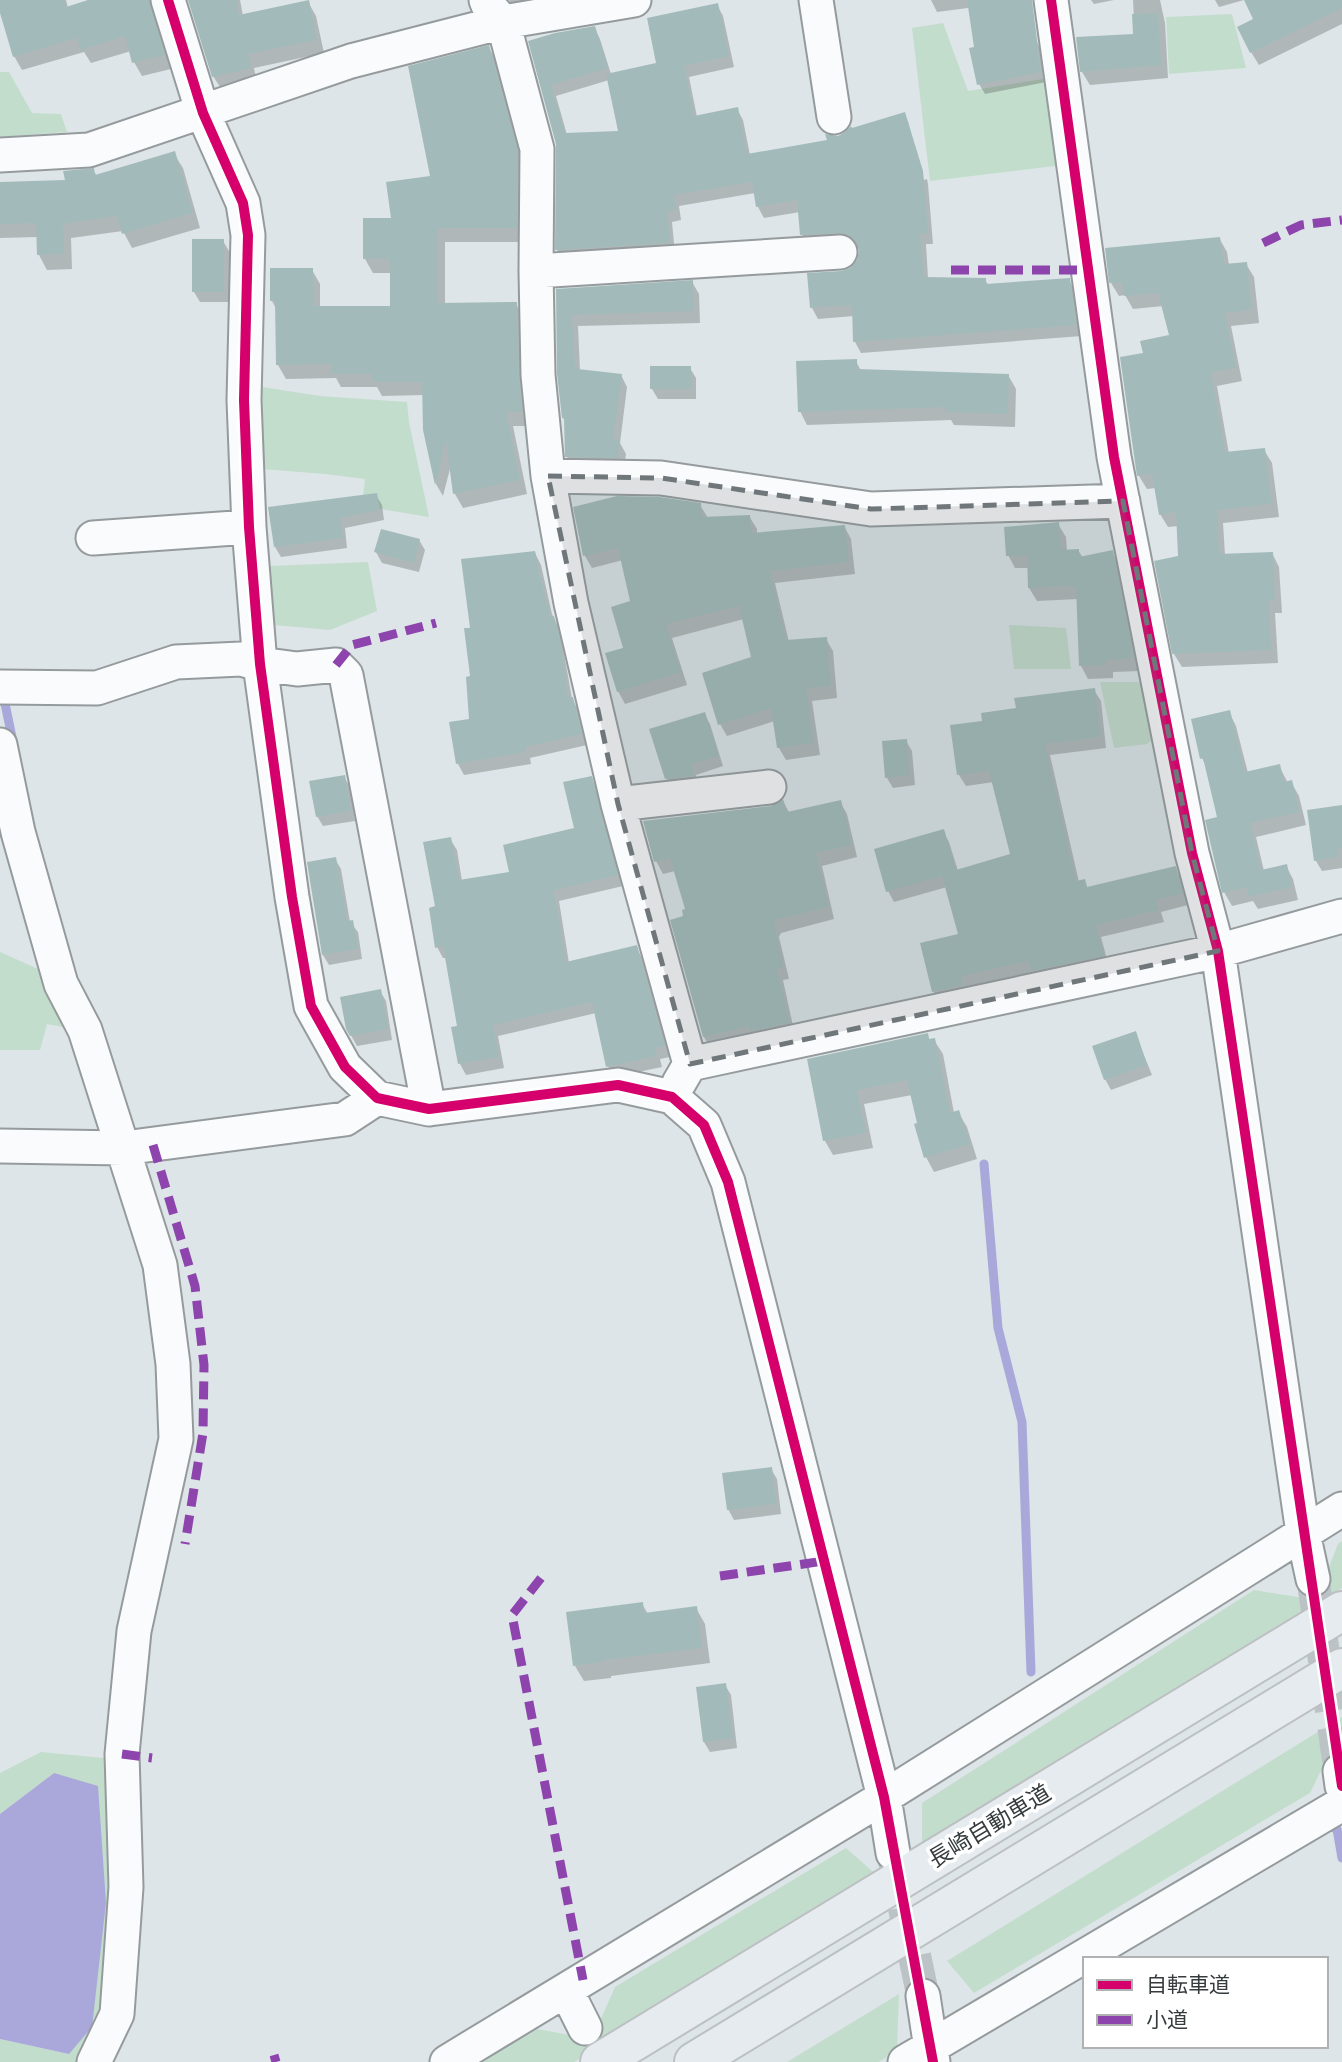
<svg xmlns="http://www.w3.org/2000/svg" width="1342" height="2062" viewBox="0 0 1342 2062" font-family="'IBM Plex Sans','Noto Sans JP',sans-serif">
<style>
.green{fill:#c3ddcc}
.water{fill:#aaa8da}
.shadow{fill:#0003;fill-rule:evenodd}
.lines{fill:none;stroke-linecap:round;stroke-linejoin:round}
.stream{stroke:#aaa8da;stroke-width:9}
.building{fill:#a2bbba}
.minor-tunnel{stroke:#bcc3c6;stroke-width:33;stroke-dasharray:33 17;stroke-linecap:butt}
.minor-casing{stroke:#959b9d;stroke-width:37}
.highway-casing{stroke:#bcc0c2;stroke-width:42}
.minor{stroke:#fafbfc;stroke-width:33}
.highway{stroke:#e6ebf0;stroke-width:38}
.quiet{stroke:#8e44ad;stroke-width:9;stroke-dasharray:18 9;stroke-linecap:butt}
.cycleway-casing{stroke:#fff;stroke-width:15}
.cycleway{stroke:#d6006c;stroke-width:10}
.marked{fill:#70777a;fill-opacity:0.2;stroke:#70777a;stroke-width:5;stroke-dasharray:14 9;stroke-linejoin:round}
.labels{text-anchor:middle;dominant-baseline:central;stroke-width:7;stroke-linejoin:round;paint-order:stroke}
.street-label{font-size:23px;fill:#363c3e;stroke:#fff}
</style>
<rect width="100%" height="100%" fill="#dde5e8"/>
<path class="green" d="M 1232,14 L 1246,68 L 1169,74 L 1166,17 Z
M 943,23 L 968,91 L 1049,78 L 1063,165 L 930,181 L 912,28 Z
M 0,72 L 9,72 L 32,113 L 61,114 L 67,132 L 0,137 Z
M 256,386 L 320,396 L 407,402 L 409,422 L 429,517 L 362,506 L 365,479 L 325,474 L 262,469 Z
M 368,562 L 377,611 L 330,630 L 274,625 L 270,566 Z
M 1009,625 L 1066,628 L 1071,669 L 1014,669 Z
M 1100,682 L 1149,682 L 1161,732 L 1147,744 L 1114,748 Z
M 0,952 L 47,973 L 73,1029 L 47,1024 L 40,1050 L 0,1050 Z
M 1342,1541 L 1342,1588 L 922,1845 L 922,1803 L 1254,1590 L 1316,1600 L 1338,1544 Z
M 1342,1717 L 1342,1737 L 1338,1736 L 1310,1793 L 974,1993 L 947,1961 Z
M 41,1752 L 114,1759 L 120,1911 L 101,2039 L 83,2062 L 0,2062 L 0,2039 L 69,2054 L 54,1773 L 0,1814 L 0,1773 Z
M 846,1848 L 879,1877 L 574,2062 L 482,2062 L 537,2029 L 592,2039 L 615,1987 Z
M 899,1994 L 897,2050 L 879,2062 L 787,2062 Z"/>
<path class="water" d="M 54,1773 L 98,1786 L 106,1903 L 92,2027 L 69,2054 L 0,2039 L 0,1814 Z"/>
<path class="shadow" d="M 11,0 L 66,0 L 68,8 L 94,0 L 153,0 L 157,21 L 171,69 L 142,76 L 134,62 L 131,51 L 91,63 L 84,52 L 22,70 L 14,56 L 0,7 L 0,3 Z
M 189,0 L 240,0 L 243,16 L 308,2 L 316,16 L 324,53 L 254,68 L 257,82 L 222,90 L 213,76 Z
M 509,0 L 532,0 L 532,2 L 513,6 Z
M 931,0 L 1030,0 L 937,12 Z
M 1091,0 L 1114,0 L 1094,4 Z
M 1133,0 L 1160,0 L 1165,23 L 1168,78 L 1090,85 L 1082,72 L 1135,36 Z
M 1215,0 L 1244,0 L 1219,7 Z
M 1296,0 L 1342,0 L 1342,24 L 1259,65 L 1251,52 Z
M 717,5 L 723,16 L 734,67 L 689,77 L 697,117 L 737,109 L 743,120 L 750,155 L 829,142 L 904,114 L 909,124 L 906,124 L 924,180 L 927,179 L 928,184 L 933,244 L 926,244 L 928,278 L 985,280 L 989,286 L 1069,280 L 1075,291 L 1082,336 L 861,353 L 855,342 L 854,316 L 818,319 L 812,308 L 842,273 L 852,269 L 859,261 L 860,249 L 846,244 L 808,246 L 802,235 L 800,212 L 764,218 L 758,207 L 755,193 L 679,206 L 681,220 L 672,222 L 675,254 L 564,261 L 557,250 L 557,144 L 530,42 L 594,28 L 600,39 L 611,74 L 658,65 ZM 609,80 L 620,133 L 567,135 L 556,96 Z
M 1036,41 L 1042,51 L 1046,82 L 985,94 L 979,84 L 976,48 Z
M 488,47 L 497,61 L 525,167 L 524,242 L 445,242 L 445,305 L 516,304 L 524,318 L 529,426 L 513,426 L 527,494 L 463,508 L 455,494 L 451,465 L 443,496 L 436,484 L 424,430 L 424,395 L 382,396 L 377,387 L 341,387 L 336,378 L 286,379 L 278,365 L 277,310 L 272,301 L 312,270 L 320,284 L 320,308 L 391,308 L 391,273 L 373,273 L 365,259 L 393,220 L 432,177 Z
M 174,154 L 183,168 L 200,228 L 132,248 L 123,231 L 71,238 L 72,269 L 47,270 L 39,255 L 38,237 L 0,238 L 0,182 L 1,184 L 67,182 L 93,170 L 97,176 Z
M 1219,238 L 1227,252 L 1229,265 L 1246,264 L 1254,277 L 1259,323 L 1231,326 L 1242,381 L 1217,386 L 1229,454 L 1264,450 L 1272,463 L 1279,517 L 1223,523 L 1225,555 L 1272,553 L 1279,567 L 1282,613 L 1275,613 L 1278,663 L 1182,667 L 1174,654 L 1180,558 L 1179,526 L 1168,527 L 1160,514 L 1156,488 L 1147,489 L 1139,476 L 1122,358 L 1145,355 L 1172,337 L 1163,306 L 1133,309 L 1125,295 L 1119,296 L 1111,283 Z
M 223,241 L 229,251 L 229,302 L 200,302 L 194,292 Z
M 692,282 L 699,294 L 700,323 L 578,326 L 580,371 L 621,375 L 627,387 L 620,443 L 626,454 L 624,469 L 574,468 L 567,457 L 566,422 L 563,418 L 557,291 Z
M 856,361 L 861,371 L 1008,375 L 1016,389 L 1015,427 L 954,425 L 951,420 L 807,425 L 800,411 Z
M 690,368 L 696,378 L 696,399 L 658,399 L 652,389 Z
M 376,495 L 382,505 L 384,520 L 345,528 L 347,548 L 281,557 L 275,547 Z
M 700,505 L 708,518 L 749,516 L 757,529 L 757,535 L 844,526 L 851,539 L 855,574 L 775,583 L 789,642 L 826,639 L 833,651 L 837,698 L 812,701 L 820,755 L 786,760 L 779,748 L 775,721 L 727,736 L 720,724 L 754,658 L 744,619 L 672,638 L 687,685 L 625,704 L 618,691 L 632,602 L 623,560 L 592,568 L 585,556 L 575,508 Z
M 1058,524 L 1066,537 L 1067,551 L 1078,550 L 1083,558 L 1112,552 L 1119,565 L 1140,671 L 1113,672 L 1113,678 L 1088,679 L 1081,666 L 1078,599 L 1037,601 L 1029,588 L 1029,568 L 1015,568 L 1008,555 Z
M 419,540 L 425,550 L 419,572 L 382,563 L 376,552 Z
M 535,553 L 541,565 L 552,614 L 560,630 L 572,699 L 579,711 L 587,745 L 530,758 L 531,764 L 464,775 L 458,764 L 471,720 L 472,629 Z
M 1094,690 L 1101,701 L 1106,748 L 1050,755 L 1079,882 L 1084,881 L 1088,889 L 1175,868 L 1181,879 L 1188,905 L 1161,912 L 1164,922 L 1101,937 L 1109,967 L 1039,982 L 1033,972 L 966,988 L 968,996 L 940,1002 L 933,991 L 961,935 L 947,887 L 894,902 L 888,891 L 943,831 L 949,842 L 958,871 L 1012,855 L 994,782 L 966,786 L 959,775 L 984,722 L 1018,709 Z
M 1229,712 L 1236,726 L 1248,773 L 1279,766 L 1288,783 L 1291,782 L 1299,796 L 1306,825 L 1256,837 L 1264,871 L 1286,866 L 1293,879 L 1298,900 L 1258,909 L 1253,901 L 1232,906 L 1224,892 L 1219,819 L 1207,768 L 1202,758 Z
M 704,714 L 710,724 L 723,766 L 696,775 L 698,786 L 673,789 L 667,779 Z
M 906,741 L 912,751 L 915,785 L 893,788 L 887,778 Z
M 344,777 L 350,787 L 355,821 L 323,826 L 317,816 Z
M 591,778 L 597,789 L 623,886 L 559,901 L 569,963 L 636,947 L 642,958 L 670,1057 L 660,1059 L 662,1067 L 614,1077 L 608,1066 L 596,1013 L 498,1036 L 504,1068 L 466,1075 L 460,1064 L 453,1029 L 459,1028 L 447,958 L 443,958 L 437,947 L 437,908 L 450,839 L 457,850 L 462,881 L 511,873 L 576,829 Z
M 783,801 L 790,814 L 840,802 L 847,814 L 857,857 L 822,866 L 834,919 L 781,933 L 779,937 L 789,979 L 783,980 L 795,1035 L 711,1049 L 704,1037 L 685,917 L 687,910 L 675,871 L 663,874 L 656,861 Z
M 1342,807 L 1342,868 L 1322,871 L 1316,861 L 1309,812 Z
M 335,859 L 341,869 L 350,922 L 358,932 L 362,959 L 329,965 L 323,955 L 309,864 Z
M 380,991 L 386,1001 L 392,1040 L 357,1046 L 347,1028 Z
M 1135,1033 L 1152,1075 L 1111,1090 L 1105,1079 Z
M 927,1035 L 930,1040 L 934,1040 L 943,1054 L 954,1113 L 958,1112 L 967,1127 L 977,1159 L 934,1172 L 926,1157 L 912,1095 L 864,1104 L 873,1148 L 833,1155 L 825,1141 L 809,1060 Z
M 771,1469 L 777,1479 L 781,1514 L 734,1520 L 728,1509 Z
M 642,1604 L 648,1614 L 696,1608 L 705,1624 L 710,1663 L 611,1676 L 611,1678 L 584,1681 L 575,1666 Z
M 725,1685 L 731,1695 L 737,1748 L 710,1752 L 704,1742 Z"/>
<g class="lines">
<path class="stream" d="M 3,694 L 13,742
M 984,1164 L 998,1328 L 1022,1422 L 1031,1672
M 1323,1825 L 1337,1829 L 1342,1858"/>
</g>
<path class="building" d="M 0,0 L 64,0 L 66,7 L 88,0 L 149,0 L 165,55 L 132,63 L 125,36 L 81,50 L 77,38 L 13,57 L 0,13 Z
M 188,0 L 236,0 L 239,15 L 309,0 L 317,40 L 248,54 L 251,68 L 212,77 Z
M 967,0 L 1032,0 L 1041,72 L 977,85 L 969,48 L 974,47 Z
M 1244,0 L 1342,0 L 1342,8 L 1250,53 L 1237,27 L 1253,19 Z
M 718,3 L 729,56 L 684,66 L 694,116 L 738,107 L 747,154 L 827,140 L 825,134 L 838,136 L 845,132 L 851,126 L 852,128 L 905,112 L 923,171 L 928,233 L 920,233 L 924,277 L 986,278 L 986,284 L 1070,278 L 1076,325 L 853,342 L 852,305 L 810,308 L 807,273 L 841,271 L 850,268 L 857,260 L 859,251 L 856,242 L 849,235 L 839,233 L 800,235 L 797,200 L 756,207 L 752,182 L 674,195 L 676,209 L 667,211 L 670,243 L 555,250 L 556,144 L 528,41 L 555,33 L 595,26 L 608,68 L 551,85 L 565,133 L 618,131 L 606,74 L 656,63 L 647,18 Z
M 1158,13 L 1161,65 L 1080,72 L 1076,37 L 1133,34 L 1132,14 Z
M 489,45 L 518,151 L 517,228 L 438,228 L 438,303 L 517,302 L 519,375 L 522,412 L 506,412 L 520,480 L 453,494 L 446,441 L 435,485 L 423,430 L 422,382 L 372,382 L 372,374 L 331,374 L 331,364 L 276,365 L 275,301 L 270,301 L 270,268 L 313,268 L 313,306 L 390,306 L 390,259 L 363,259 L 363,218 L 391,218 L 386,182 L 430,176 L 408,66 Z
M 175,151 L 193,213 L 122,234 L 117,216 L 63,224 L 64,254 L 37,255 L 36,223 L 0,224 L 0,182 L 65,180 L 63,171 L 94,168 L 95,175 Z
M 1220,237 L 1224,264 L 1247,262 L 1252,310 L 1225,313 L 1236,368 L 1211,372 L 1225,452 L 1265,448 L 1272,504 L 1217,510 L 1219,554 L 1273,552 L 1275,600 L 1269,600 L 1271,650 L 1172,654 L 1154,561 L 1178,556 L 1176,512 L 1159,515 L 1152,474 L 1137,476 L 1120,357 L 1143,353 L 1140,341 L 1169,335 L 1158,293 L 1124,296 L 1122,282 L 1109,283 L 1105,248 Z
M 192,239 L 224,239 L 224,292 L 192,292 Z
M 693,280 L 694,311 L 572,315 L 575,366 L 577,366 L 578,369 L 622,374 L 613,439 L 620,440 L 618,458 L 565,457 L 564,418 L 562,418 L 557,374 L 556,289 Z
M 857,359 L 857,369 L 1009,374 L 1008,414 L 945,412 L 945,407 L 798,412 L 796,361 Z
M 650,366 L 691,366 L 691,389 L 650,389 Z
M 377,493 L 380,510 L 340,518 L 343,538 L 274,547 L 268,507 Z
M 617,496 L 659,497 L 701,503 L 702,517 L 750,515 L 751,533 L 845,525 L 849,562 L 770,571 L 786,640 L 827,637 L 831,686 L 806,688 L 814,743 L 777,748 L 771,708 L 718,725 L 702,673 L 751,657 L 739,606 L 670,623 L 666,625 L 681,672 L 617,692 L 605,653 L 623,648 L 611,607 L 630,601 L 618,548 L 583,556 L 573,507 Z
M 1059,522 L 1061,550 L 1079,549 L 1079,557 L 1113,550 L 1134,658 L 1106,660 L 1106,665 L 1079,666 L 1076,586 L 1028,588 L 1027,555 L 1006,556 L 1004,527 Z
M 381,529 L 420,539 L 414,563 L 374,552 Z
M 535,551 L 547,606 L 549,606 L 550,617 L 554,616 L 561,644 L 568,698 L 573,697 L 582,734 L 525,747 L 526,752 L 456,764 L 449,722 L 469,719 L 466,677 L 470,676 L 464,628 L 470,628 L 461,559 Z
M 1095,688 L 1101,737 L 1045,744 L 1076,881 L 1085,879 L 1087,887 L 1176,866 L 1183,894 L 1156,900 L 1159,910 L 1096,925 L 1104,956 L 1031,971 L 1028,961 L 961,976 L 963,985 L 932,992 L 920,943 L 958,934 L 942,876 L 886,892 L 874,849 L 944,829 L 956,870 L 1010,854 L 989,771 L 957,775 L 950,725 L 982,721 L 981,713 L 1016,708 L 1014,698 Z
M 1230,710 L 1245,772 L 1280,764 L 1284,782 L 1292,780 L 1300,812 L 1250,823 L 1261,870 L 1287,864 L 1292,887 L 1249,897 L 1247,887 L 1222,893 L 1205,820 L 1217,817 L 1203,758 L 1200,759 L 1191,719 Z
M 705,712 L 719,756 L 691,764 L 694,776 L 665,779 L 649,729 Z
M 907,739 L 910,775 L 885,778 L 882,741 Z
M 345,775 L 351,811 L 316,817 L 309,781 Z
M 592,776 L 618,875 L 554,890 L 566,962 L 637,945 L 665,1046 L 655,1048 L 657,1056 L 606,1067 L 592,1002 L 493,1025 L 499,1057 L 458,1064 L 451,1027 L 457,1026 L 443,946 L 435,948 L 429,908 L 435,906 L 423,842 L 451,837 L 459,880 L 509,872 L 503,845 L 574,828 L 563,782 Z
M 783,799 L 787,812 L 841,800 L 852,845 L 816,853 L 829,907 L 774,920 L 783,966 L 777,968 L 790,1023 L 751,1031 L 749,1026 L 703,1037 L 670,920 L 683,916 L 682,910 L 685,909 L 670,858 L 654,862 L 643,821 L 771,806 Z
M 1342,805 L 1342,848 L 1338,849 L 1339,857 L 1314,861 L 1307,810 Z
M 336,857 L 347,921 L 353,920 L 358,949 L 322,955 L 307,862 Z
M 381,989 L 388,1029 L 350,1036 L 346,1029 L 340,997 Z
M 1136,1031 L 1147,1065 L 1104,1080 L 1092,1046 Z
M 928,1033 L 929,1039 L 935,1038 L 950,1113 L 959,1110 L 970,1144 L 924,1158 L 914,1124 L 917,1123 L 907,1080 L 857,1090 L 866,1133 L 823,1141 L 807,1059 Z
M 772,1467 L 776,1504 L 727,1510 L 722,1473 Z
M 643,1602 L 644,1613 L 697,1606 L 702,1648 L 603,1660 L 603,1662 L 573,1666 L 566,1612 Z
M 726,1683 L 733,1738 L 703,1742 L 696,1687 Z"/>
<g class="lines">
<path class="minor-tunnel" d="M 1313,1579 L 1340,1771
M 894,1858 L 923,1996"/>
<g class="minor-casing">
<path id="minor" d="M 168,0 L 203,113 L 243,203 L 248,235 L 244,400 L 249,527 L 260,664 L 292,897 L 311,1006 L 345,1067 L 377,1098 L 429,1109 L 618,1085 L 672,1097 L 704,1125 L 728,1182 L 884,1797 L 893,1853
M 486,0 L 488,5 L 503,22 L 537,149 L 536,271 L 538,375 L 548,476 L 571,603 L 618,804 L 690,1064
M 816,0 L 834,117
M 1051,0 L 1114,457 L 1192,853 L 1218,951 L 1303,1533 L 1313,1579
M 0,155 L 89,150 L 351,61 L 503,22 L 634,0
M 536,271 L 840,252
M 548,476 L 661,478 L 871,509 L 1123,501
M 93,538 L 249,527
M 0,687 L 97,688 L 176,662 L 241,659 L 260,664 L 297,669 L 336,665 L 346,675 L 429,1109
M 0,745 L 18,832 L 61,984 L 85,1030 L 160,1265 L 173,1364 L 176,1439 L 134,1631 L 122,1754 L 126,1887 L 117,2014 L 94,2062
M 618,804 L 769,787
M 679,1083 L 690,1064 L 1218,951 L 1342,916
M 0,1146 L 124,1148 L 345,1119 L 377,1098
M 1340,1771 L 1342,1786
M 566,1990 L 585,2028
M 923,1996 L 933,2062
M 447,2062 L 884,1797 L 1342,1509
M 905,2062 L 1342,1804"/>
</g>
<g class="highway-casing">
<path id="highway" d="M 600,2062 L 1342,1611
M 694,2062 L 1342,1668"/>
</g>
<use href="#minor" class="minor"/>
<use href="#highway" class="highway"/>
<path class="quiet" d="M 1263,243 L 1301,225 L 1342,220
M 951,270 L 1088,270
M 336,665 L 352,645 L 436,623
M 153,1145 L 195,1286 L 204,1365 L 203,1433 L 185,1544
M 720,1576 L 824,1561
M 541,1578 L 512,1615 L 583,1980
M 122,1754 L 152,1758
M 274,2055 L 276,2062"/>
<g class="cycleway-casing">
<path id="cycleway" d="M 168,0 L 203,113 L 243,203 L 248,235 L 244,400 L 249,527 L 260,664 L 292,897 L 311,1006 L 345,1067 L 377,1098 L 429,1109 L 618,1085 L 672,1097 L 704,1125 L 728,1182 L 884,1797 L 933,2062
M 1051,0 L 1114,457 L 1192,853 L 1218,951 L 1342,1786"/>
</g>
<use href="#cycleway" class="cycleway"/>
</g>
<path class="marked" d="M 548,476 L 661,478 L 871,509 L 1123,501 L 1192,853 L 1218,951 L 690,1064 L 618,804 Z"/>
<g class="labels">
<g class="street-label">
<text transform="translate(989 1825) rotate(-31)">長崎自動車道</text>
</g>
</g>
<rect x="1083" y="1957" width="245" height="91" fill="#ffffff" stroke="#afb1b2" stroke-width="2"/>
<rect x="1097" y="1980" width="35" height="10" fill="#d6006c" stroke="#afb1b2" stroke-width="2"/>
<text x="1146" y="1992" font-size="21" fill="#363c3e">自転車道</text>
<rect x="1097" y="2015" width="35" height="10" fill="#8e44ad" stroke="#afb1b2" stroke-width="2"/>
<text x="1146" y="2027" font-size="21" fill="#363c3e">小道</text>
</svg>
